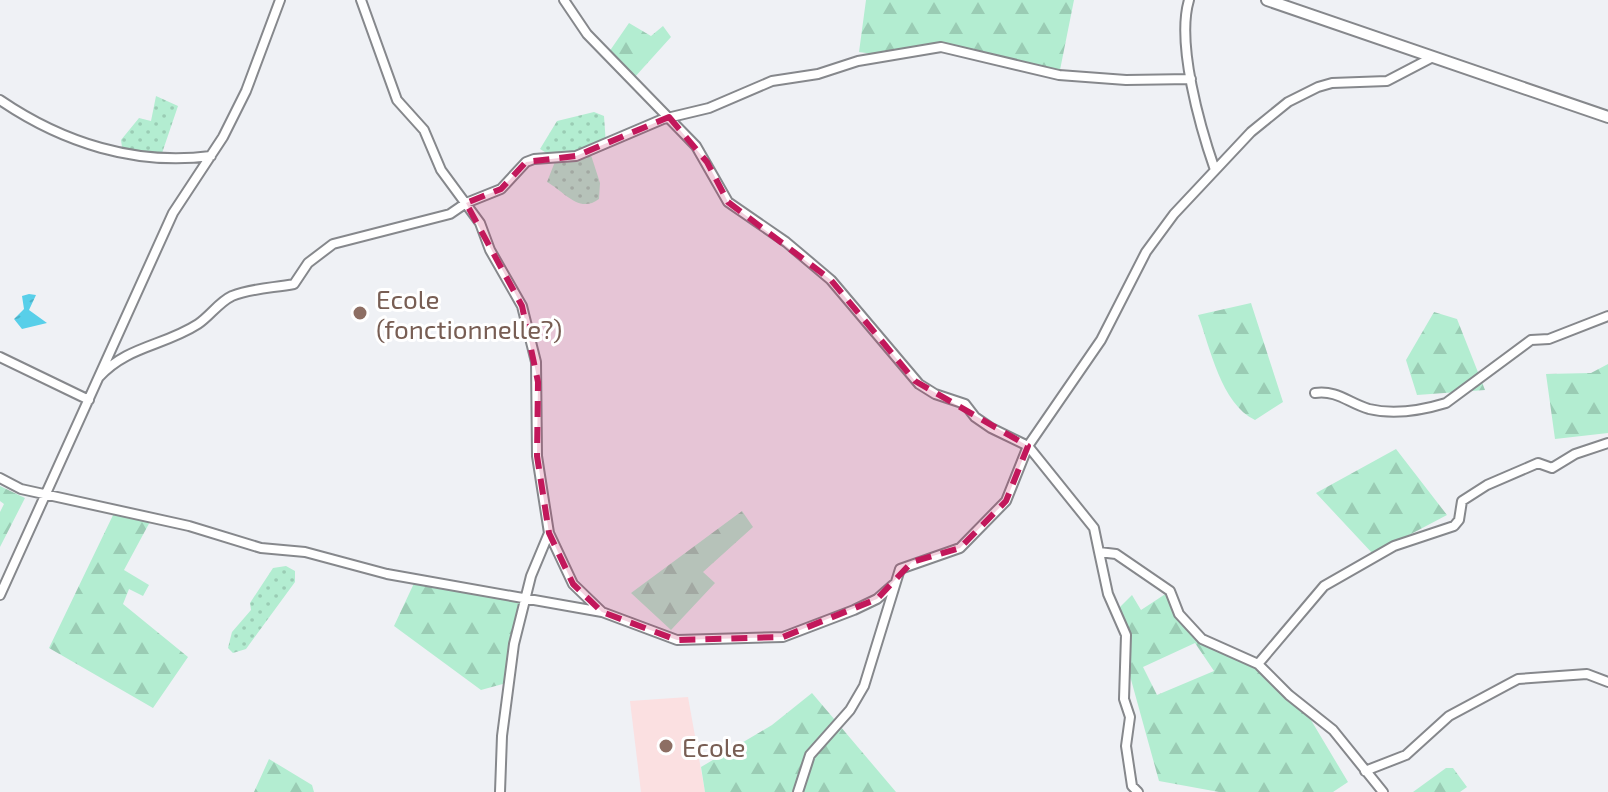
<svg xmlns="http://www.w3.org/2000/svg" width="1608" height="792" viewBox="0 0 1608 792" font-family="'Exo 2',sans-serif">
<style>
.education{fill:#fbe0e1}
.grass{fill:url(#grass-dots)}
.forest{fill:url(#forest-firs);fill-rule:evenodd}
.water{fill:url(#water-ripples)}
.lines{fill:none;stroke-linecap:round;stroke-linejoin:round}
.minor-casing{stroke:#86888c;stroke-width:12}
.tertiary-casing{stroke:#86888c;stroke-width:14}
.minor{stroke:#fff;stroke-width:8}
.tertiary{stroke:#fff;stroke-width:10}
.marked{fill:#c2185b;fill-opacity:0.2;stroke:#c2185b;stroke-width:6;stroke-dasharray:16 10;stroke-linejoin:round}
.education-dot{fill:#8d6e63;stroke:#fff;stroke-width:3}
.labels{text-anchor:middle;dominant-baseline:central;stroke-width:6;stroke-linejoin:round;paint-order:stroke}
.education-label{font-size:26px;fill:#785e54;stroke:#fff;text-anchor:start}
</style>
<defs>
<pattern id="grass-dots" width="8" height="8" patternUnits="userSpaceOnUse" patternTransform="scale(2)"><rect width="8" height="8" fill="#b3edd1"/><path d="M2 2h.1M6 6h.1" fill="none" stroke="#9accb4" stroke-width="1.8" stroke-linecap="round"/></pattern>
<pattern id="forest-firs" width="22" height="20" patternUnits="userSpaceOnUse" patternTransform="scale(2)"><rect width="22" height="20" fill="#b3edd1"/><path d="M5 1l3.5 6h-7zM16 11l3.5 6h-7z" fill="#9accb4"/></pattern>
<pattern id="water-ripples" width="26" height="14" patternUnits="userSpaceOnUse" patternTransform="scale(2)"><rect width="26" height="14" fill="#58cfe9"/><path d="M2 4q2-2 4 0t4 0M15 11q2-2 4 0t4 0" fill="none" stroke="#4db2c8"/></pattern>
</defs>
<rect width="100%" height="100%" fill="#eff1f5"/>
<path class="education" d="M 688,697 L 705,792 L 641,792 L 630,701 Z"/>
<path class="grass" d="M 156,96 L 178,106 L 160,159 L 123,154 L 121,140 L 139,118 L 151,121 Z
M 594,112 L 604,116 L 606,145 L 590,152 L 600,183 L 599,199 C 579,214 565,192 547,182 L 556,159 L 540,149 L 557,121 Z
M 286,566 L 295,571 L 295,582 L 246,649 L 233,653 L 228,648 L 232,632 L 251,610 L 250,603 L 273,568 Z"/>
<path class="forest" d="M 866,0 L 1074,0 L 1059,75 L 941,47 L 895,57 L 859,52 Z
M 629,23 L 651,36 L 663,26 L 671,37 L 634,78 L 609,52 Z
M 1251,303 L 1283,402 L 1255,420 C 1221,404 1210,347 1198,315 Z
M 1434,312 L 1457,319 L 1485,390 L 1417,395 L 1406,360 Z
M 1608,364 L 1608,433 L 1555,439 L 1546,374 L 1591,373 Z
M 1396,449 L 1447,515 L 1373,554 L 1316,493 Z
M 0,486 L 25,498 L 0,547 L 0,512 L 4,504 L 0,501 Z
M 115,511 L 152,518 L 124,570 L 149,585 L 143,596 L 129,589 L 123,604 L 188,657 L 153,708 L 49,648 Z
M 742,511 L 753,527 L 703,572 L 715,583 L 671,630 L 631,593 Z
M 416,579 L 526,597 L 510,682 L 481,690 L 394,626 Z
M 1170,591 L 1179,614 L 1202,639 L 1254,661 L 1302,705 L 1348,782 L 1333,792 L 1219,792 L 1159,781 L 1127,665 L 1126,635 L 1116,611 L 1132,595 L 1141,610 ZM 1195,643 L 1214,671 L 1157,695 L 1143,667 Z
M 812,693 L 896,792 L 705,792 L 701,767 L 772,725 Z
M 269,759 L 312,785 L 314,792 L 254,792 Z
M 1446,768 L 1453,768 L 1467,787 L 1460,792 L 1413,792 Z"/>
<path class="water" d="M 29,294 L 36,295 L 29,310 L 47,323 L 22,329 L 14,319 L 24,309 L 22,296 Z"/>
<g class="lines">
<g class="minor-casing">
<path id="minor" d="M 361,0 L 397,100 L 424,130 L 441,170 L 480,223 L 490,250 L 522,306 L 536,362 L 537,456 L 549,533 L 531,576 L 514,644 L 502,736 L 500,792
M 564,0 L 587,34 L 696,146 L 728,202 L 786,242 L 831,280 L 919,384 L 935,394 L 965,404 L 975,417 L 991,428 L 1028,446 L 1094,528 L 1099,552 L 1116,554 L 1170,591 L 1179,614 L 1202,639 L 1258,664 L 1289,695 L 1333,730 L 1383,792
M 1189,0 C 1176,43 1200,127 1215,170
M 0,100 C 63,143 136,166 211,156
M 0,357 L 89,400
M 99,377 C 127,346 164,346 198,324 C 210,316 219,302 232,296 C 252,288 273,288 294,284 L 308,263 L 333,244 L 450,214 L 466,203 L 501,189 L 526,162 L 534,159 L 576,156 L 663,119 L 709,108 L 772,81 L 818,74 L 858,61 L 941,47 L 1059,75 L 1126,80 L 1191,79
M 1315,393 C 1338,390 1348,403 1369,409 C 1394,415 1423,410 1446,403 L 1531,340 L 1549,339 L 1608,316
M 0,478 L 21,489 L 189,526 L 261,548 L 305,552 L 387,574 L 602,612
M 549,533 L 573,584 L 602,612 L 677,640 L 783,637 L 854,610 L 877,599 L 893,585
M 1099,552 L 1108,594 L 1126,635 L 1124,699 L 1130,717 L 1126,746 L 1132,786 L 1138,792
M 0,595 L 173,213 L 223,137 L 246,91 L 280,0
M 1258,664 L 1324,586 L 1394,546 L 1454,526 L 1459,520 L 1462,501 L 1487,485 L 1538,463 L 1552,468 L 1575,454 L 1608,443
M 1365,771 L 1406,755 L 1449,716 L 1518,679 L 1587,674 L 1608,682
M 798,792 L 810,755 L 850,710 L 864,686 L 900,569 L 960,548 L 1006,501 L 1028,446 L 1101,340 L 1146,252 L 1174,214 L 1251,132 L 1288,102 L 1318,87 L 1332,83 L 1387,81 L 1433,57"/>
</g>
<g class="tertiary-casing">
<path id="tertiary" d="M 1267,0 L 1608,117"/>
</g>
<use href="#minor" class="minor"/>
<use href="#tertiary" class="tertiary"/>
</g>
<path class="marked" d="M 669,117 L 707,162 L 728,202 L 831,280 L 915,381 L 1028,446 L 1006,501 L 960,548 L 912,562 L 877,599 L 783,637 L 677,640 L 602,612 L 573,584 L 549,533 L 537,456 L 538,382 L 522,306 L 466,203 L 501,189 L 526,162 L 576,156 Z"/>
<g class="education-dot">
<circle cx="360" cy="313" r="8"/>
<circle cx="666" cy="746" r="8"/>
</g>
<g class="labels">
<g class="education-label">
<text x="376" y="298">Ecole<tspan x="376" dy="30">(fonctionnelle?)</tspan></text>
<text x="682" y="746">Ecole</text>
</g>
</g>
</svg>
